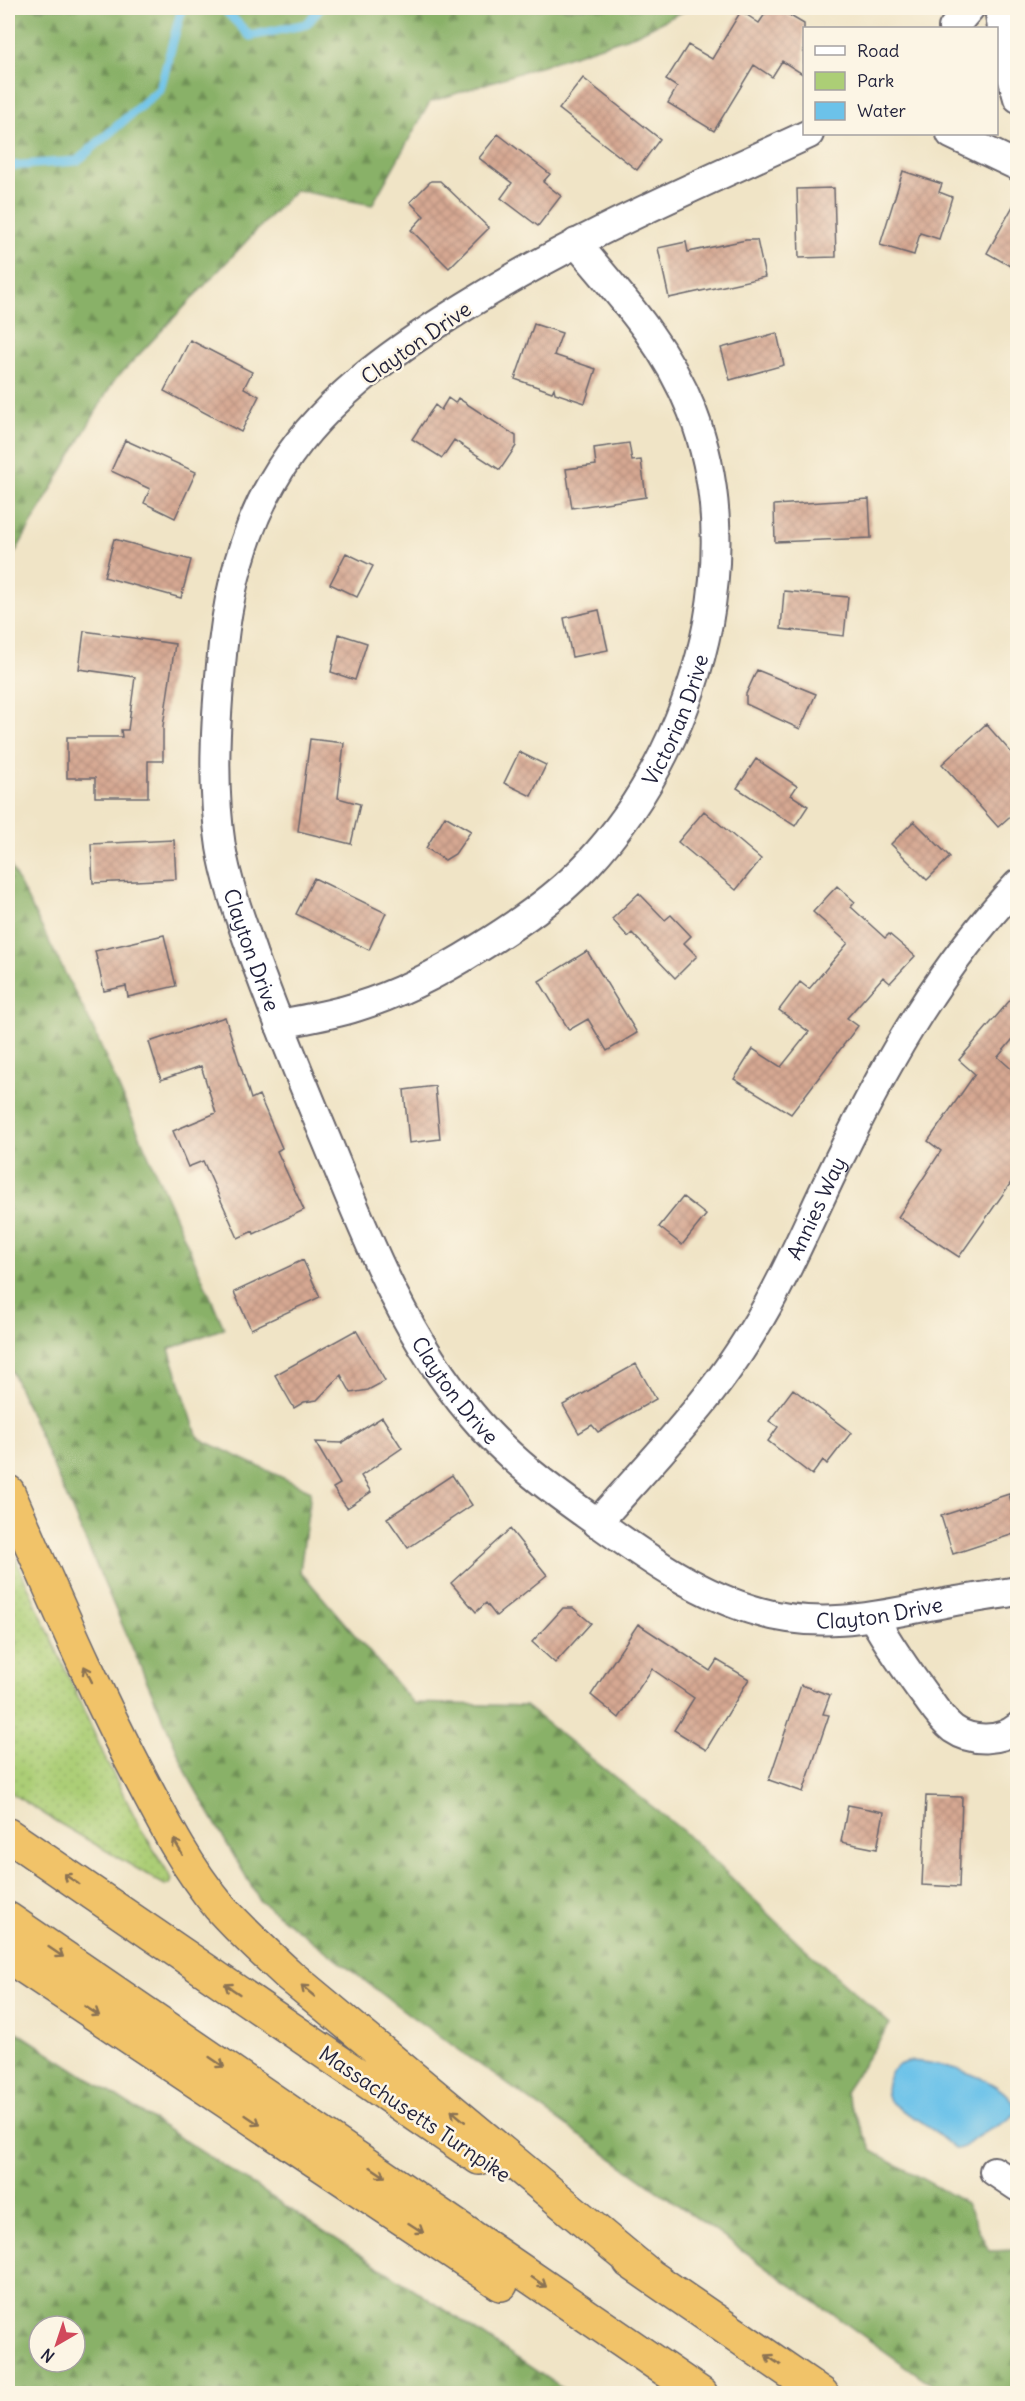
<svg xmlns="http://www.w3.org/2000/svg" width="1025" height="2401" viewBox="0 0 1025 2401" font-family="Delius,sans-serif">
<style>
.green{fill:url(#green-dots);stroke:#677858;stroke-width:1.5}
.forest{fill:url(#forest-firs);stroke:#566a51;stroke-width:1.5;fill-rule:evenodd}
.water{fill:#6cc2e9;stroke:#477292;stroke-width:1.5}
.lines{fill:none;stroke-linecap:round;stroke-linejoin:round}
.stream{stroke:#6cc2e9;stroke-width:9}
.building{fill:url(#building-cross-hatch)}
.minor-casing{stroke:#6a666c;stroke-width:32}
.motorway-casing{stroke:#6a666c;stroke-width:36}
.minor{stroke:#fff;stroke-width:28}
.motorway{stroke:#f1c369;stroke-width:33}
.oneway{stroke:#8a7252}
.labels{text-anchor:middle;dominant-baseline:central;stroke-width:5;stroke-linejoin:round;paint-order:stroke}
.street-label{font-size:21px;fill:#22223b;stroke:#fcf5e5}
</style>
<defs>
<pattern id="green-dots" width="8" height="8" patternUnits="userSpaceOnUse" patternTransform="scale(1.5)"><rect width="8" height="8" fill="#acce76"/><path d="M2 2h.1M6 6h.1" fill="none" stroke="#94b167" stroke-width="1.8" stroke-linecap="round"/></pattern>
<pattern id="forest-firs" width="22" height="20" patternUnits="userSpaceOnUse" patternTransform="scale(1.5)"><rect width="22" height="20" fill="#89b167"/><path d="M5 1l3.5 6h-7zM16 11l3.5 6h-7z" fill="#709056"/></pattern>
<pattern id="building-cross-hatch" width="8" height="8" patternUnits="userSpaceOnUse" patternTransform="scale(1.5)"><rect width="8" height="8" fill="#d6a892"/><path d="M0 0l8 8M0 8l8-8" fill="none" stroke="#b7907f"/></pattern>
</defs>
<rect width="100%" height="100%" fill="#fcf5e5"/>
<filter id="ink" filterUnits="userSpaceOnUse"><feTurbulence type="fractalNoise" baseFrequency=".0167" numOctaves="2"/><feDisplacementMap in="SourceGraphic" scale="12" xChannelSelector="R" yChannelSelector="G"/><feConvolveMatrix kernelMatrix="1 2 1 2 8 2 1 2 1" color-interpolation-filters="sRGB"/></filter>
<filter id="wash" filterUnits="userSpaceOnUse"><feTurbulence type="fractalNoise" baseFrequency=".008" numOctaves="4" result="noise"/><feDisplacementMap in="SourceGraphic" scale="24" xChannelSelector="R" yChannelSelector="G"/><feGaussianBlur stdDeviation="1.35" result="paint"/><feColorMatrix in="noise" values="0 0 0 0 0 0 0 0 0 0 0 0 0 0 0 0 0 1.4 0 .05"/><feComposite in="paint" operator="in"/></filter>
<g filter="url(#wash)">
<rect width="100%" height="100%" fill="#f0e4c6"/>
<path class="green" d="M 8,1542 L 107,1762 L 141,1829 L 172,1879 L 170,1885 L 165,1885 L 57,1822 L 8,1791 L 8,1637 L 16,1643 L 8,1624 Z"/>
<path class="forest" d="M 8,8 L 690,8 L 635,35 L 430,102 L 372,205 L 295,190 L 113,382 L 8,565 Z
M 8,849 L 10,865 L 90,1022 L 224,1328 L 169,1349 L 198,1438 L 311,1491 L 300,1571 L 413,1703 L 525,1706 L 683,1831 L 800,1944 L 890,2024 L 845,2092 L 872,2151 L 966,2203 L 989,2251 L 1017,2250 L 1017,2393 L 944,2393 L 411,2016 L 260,1901 L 190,1780 L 8,1363 Z
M 8,2026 L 450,2313 L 569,2393 L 8,2393 ZM 39,2326 L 75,2326 L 75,2362 L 39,2362 Z"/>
<path class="water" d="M 911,2061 C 942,2063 1008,2078 1017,2112 C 1006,2124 993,2127 980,2135 C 971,2140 966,2149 955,2149 C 944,2140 933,2130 922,2122 C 911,2115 898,2110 890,2101 C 882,2091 888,2073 897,2066 C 900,2064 907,2062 911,2061 Z"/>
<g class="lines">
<path class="stream" d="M 223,8 L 250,36 L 307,24 L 320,8
M 8,166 L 77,161 L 160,89 L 182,8"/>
</g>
<g id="blocks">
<path class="building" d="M 769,8 L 777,8 L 804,24 L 804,75 L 782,61 L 772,77 L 754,65 L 714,131 L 668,103 L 677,87 L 666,80 L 688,45 L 712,59 L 741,11 L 759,23 Z
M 583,78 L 660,139 L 637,170 L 559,109 Z
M 498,134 L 550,174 L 543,182 L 561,196 L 538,226 L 501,198 L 512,183 L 479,158 Z
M 903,171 L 942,184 L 939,192 L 952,197 L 939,239 L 920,233 L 914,255 L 880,245 Z
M 431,181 L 440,181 L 489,228 L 449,268 L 411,230 L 424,216 L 410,202 Z
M 834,188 L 836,257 L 799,258 L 797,189 Z
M 1017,199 L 1017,270 L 987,253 Z
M 746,240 L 757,240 L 765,277 L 669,298 L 658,248 L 686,242 L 688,252 Z
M 534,324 L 562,333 L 554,355 L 596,369 L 585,403 L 555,393 L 554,388 L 552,392 L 515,379 Z
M 777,333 L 784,365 L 730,380 L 721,348 Z
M 190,340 L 252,372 L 244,388 L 259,396 L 241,432 L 164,391 Z
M 448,398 L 455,403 L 458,398 L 516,436 L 516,446 L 500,470 L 454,440 L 442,458 L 412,439 L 435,405 L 441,410 Z
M 125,440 L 196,472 L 175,518 L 144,503 L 150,489 L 111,471 Z
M 629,443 L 632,461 L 641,460 L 646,497 L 572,508 L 566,469 L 596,465 L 594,448 Z
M 869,499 L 871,538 L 775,542 L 774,505 Z
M 114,539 L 191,560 L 181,598 L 104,577 Z
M 346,553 L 373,566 L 357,597 L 330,584 Z
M 784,591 L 848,597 L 844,636 L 781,629 Z
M 599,610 L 608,650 L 572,657 L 564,618 Z
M 84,631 L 175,644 L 163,726 L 163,761 L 148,761 L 148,797 L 95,797 L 95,778 L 67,778 L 67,737 L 122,737 L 121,730 L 128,730 L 135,677 L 79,669 Z
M 339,634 L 367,643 L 355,680 L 331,672 Z
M 757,670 L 816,694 L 800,729 L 746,704 L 746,694 Z
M 986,724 L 1017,759 L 1017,810 L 998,827 L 942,764 Z
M 310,739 L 344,743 L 338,798 L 360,804 L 351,844 L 298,831 Z
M 519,752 L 546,765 L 531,796 L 504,783 Z
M 756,759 L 797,786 L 791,795 L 808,806 L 795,826 L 737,788 Z
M 704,811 L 761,859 L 736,890 L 678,842 Z
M 445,816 L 471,831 L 455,854 L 445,860 L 426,848 Z
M 914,821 L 950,857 L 927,880 L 891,844 Z
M 174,840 L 176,879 L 93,883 L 91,844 Z
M 314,878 L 386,913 L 369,950 L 296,914 Z
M 837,886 L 855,902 L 851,907 L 885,938 L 889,934 L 915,956 L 890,983 L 883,977 L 847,1018 L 858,1026 L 791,1114 L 734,1079 L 753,1049 L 781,1067 L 809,1032 L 779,1010 L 800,982 L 809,989 L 848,943 L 813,912 Z
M 639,893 L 665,920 L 671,915 L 691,936 L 684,943 L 697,956 L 675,978 L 632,933 L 628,937 L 612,919 Z
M 164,935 L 176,986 L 128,997 L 126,986 L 104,991 L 95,951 Z
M 587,951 L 637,1033 L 607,1051 L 588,1019 L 569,1030 L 539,981 Z
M 1017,992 L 1017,1034 L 998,1057 L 1017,1074 L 1017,1174 L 959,1257 L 898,1217 L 941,1151 L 928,1141 L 975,1074 L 959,1060 Z
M 225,1017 L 251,1099 L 259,1095 L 282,1148 L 277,1151 L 304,1210 L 254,1234 L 253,1231 L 238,1238 L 203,1161 L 188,1167 L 173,1131 L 216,1113 L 201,1066 L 161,1080 L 149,1042 Z
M 435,1086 L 440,1139 L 409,1143 L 404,1090 Z
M 683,1197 L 706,1215 L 682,1245 L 659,1227 Z
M 303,1260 L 320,1297 L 251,1329 L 234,1292 Z
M 356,1330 L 385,1381 L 368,1390 L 351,1393 L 341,1375 L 317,1400 L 304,1402 L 294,1408 L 275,1375 Z
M 636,1364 L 656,1399 L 598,1432 L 592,1425 L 579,1433 L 563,1405 Z
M 793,1389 L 851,1433 L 827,1464 L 823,1460 L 812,1475 L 768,1441 L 778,1427 L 769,1421 Z
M 382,1417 L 402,1448 L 361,1476 L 371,1492 L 347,1508 L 333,1488 L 340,1484 L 315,1442 L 342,1443 Z
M 452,1475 L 472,1505 L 408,1548 L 387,1518 Z
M 1009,1494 L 1017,1522 L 1017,1533 L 953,1554 L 941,1516 Z
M 510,1529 L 547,1575 L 496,1616 L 486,1603 L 476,1612 L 451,1583 Z
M 563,1608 L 573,1608 L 591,1623 L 555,1663 L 532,1642 Z
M 638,1624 L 710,1671 L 717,1660 L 749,1679 L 706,1750 L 674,1730 L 694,1698 L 652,1669 L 619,1718 L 591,1695 Z
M 801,1685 L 830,1695 L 823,1714 L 829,1715 L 803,1792 L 769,1780 Z
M 926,1796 L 962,1797 L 959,1887 L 922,1885 Z
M 848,1805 L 884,1812 L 877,1849 L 841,1842 Z"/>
</g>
</g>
<g filter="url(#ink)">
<use href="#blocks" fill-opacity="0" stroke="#6a666c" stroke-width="1.5"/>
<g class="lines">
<g class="minor-casing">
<g id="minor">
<path d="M 999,8 L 1006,55 L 1018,98"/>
<path d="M 953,28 L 970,8"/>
<path id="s1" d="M 809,134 C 690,189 576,237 464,307 C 391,352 316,405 273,481 C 241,536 226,602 221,665 C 215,726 212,787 221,847 C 227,884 241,920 253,955 C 277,1020 302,1082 329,1146 C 367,1239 405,1337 472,1415 C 509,1460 554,1492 601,1525 C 650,1560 701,1596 760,1612 C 826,1631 885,1614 950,1602 C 973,1598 995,1595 1018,1591"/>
<path d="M 951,134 L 1018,166"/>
<path id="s2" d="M 279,1024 C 305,1019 331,1015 356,1007 C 399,994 441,972 479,948 C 518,924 556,898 587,865 C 649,799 691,711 708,623 C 721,552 718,478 692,411 C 666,345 621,296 576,243"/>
<path id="s3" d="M 597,1523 C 650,1463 711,1401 752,1332 C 787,1276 812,1213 842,1153 C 890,1055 943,964 1018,884"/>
<path d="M 873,1617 C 890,1647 909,1674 929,1701 C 936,1711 943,1721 953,1729 C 972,1742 1000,1742 1018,1727"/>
<path d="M 994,2171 L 1018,2187"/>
</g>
</g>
<g class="motorway-casing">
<path id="motorway" d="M 8,1492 C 51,1589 92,1687 142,1781 C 164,1823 187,1868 218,1905 C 240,1930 265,1953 289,1975 L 648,2274
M 8,1835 L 479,2158
M 8,1919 L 701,2394
M 8,1956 L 501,2284
M 630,2262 L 822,2394"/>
</g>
<use href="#minor" class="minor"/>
<use href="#motorway" class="motorway"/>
</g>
<defs><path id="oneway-shaft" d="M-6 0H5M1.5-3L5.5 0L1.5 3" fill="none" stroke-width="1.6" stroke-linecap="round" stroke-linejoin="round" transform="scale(1.5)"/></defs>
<g class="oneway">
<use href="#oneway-shaft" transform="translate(88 1674) rotate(-116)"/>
<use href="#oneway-shaft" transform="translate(178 1847) rotate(-120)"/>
<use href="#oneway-shaft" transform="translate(71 1879) rotate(-146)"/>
<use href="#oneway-shaft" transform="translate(56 1952) rotate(34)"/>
<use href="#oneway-shaft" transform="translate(232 1989) rotate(-146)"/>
<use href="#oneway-shaft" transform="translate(308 1991) rotate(-140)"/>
<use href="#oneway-shaft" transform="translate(92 2011) rotate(33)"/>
<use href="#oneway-shaft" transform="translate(217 2062) rotate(34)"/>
<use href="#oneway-shaft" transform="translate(458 2116) rotate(-140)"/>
<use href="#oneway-shaft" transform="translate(253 2120) rotate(34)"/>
<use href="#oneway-shaft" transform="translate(378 2172) rotate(34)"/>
<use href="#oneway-shaft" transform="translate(416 2228) rotate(33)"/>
<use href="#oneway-shaft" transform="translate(539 2282) rotate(34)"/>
<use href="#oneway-shaft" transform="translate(773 2360) rotate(-146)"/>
</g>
</g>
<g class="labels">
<g class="street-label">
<text transform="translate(416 343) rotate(-35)">Clayton Drive</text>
<text stroke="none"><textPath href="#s2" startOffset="524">Victorian Drive</textPath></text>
<text stroke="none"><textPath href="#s1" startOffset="1130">Clayton Drive</textPath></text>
<text stroke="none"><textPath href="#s3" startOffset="386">Annies Way</textPath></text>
<text stroke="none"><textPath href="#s1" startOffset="1617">Clayton Drive</textPath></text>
<text stroke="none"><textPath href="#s1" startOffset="2120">Clayton Drive</textPath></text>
<text transform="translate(415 2114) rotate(34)">Massachusetts Turnpike</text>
</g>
</g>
<rect width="1025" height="2401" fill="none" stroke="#fcf5e5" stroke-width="30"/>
<rect x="803" y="27" width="195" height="108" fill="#fcf5e5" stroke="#a5a1a1" stroke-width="1.5"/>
<rect x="815" y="46" width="30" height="9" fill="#ffffff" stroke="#a5a1a1" stroke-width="1.5"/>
<text x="857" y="57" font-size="18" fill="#22223b">Road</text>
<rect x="815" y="72" width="30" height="18" fill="#acce76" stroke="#a5a1a1" stroke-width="1.5"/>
<text x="857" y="87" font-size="18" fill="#22223b">Park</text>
<rect x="815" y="102" width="30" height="18" fill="#6cc2e9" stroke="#a5a1a1" stroke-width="1.5"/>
<text x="857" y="117" font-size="18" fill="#22223b">Water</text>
<g transform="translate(57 2344) rotate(219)"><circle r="28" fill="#fcf5e5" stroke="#a5a1a1" stroke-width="1.5"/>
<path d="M0-4.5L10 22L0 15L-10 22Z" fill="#d1495b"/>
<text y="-9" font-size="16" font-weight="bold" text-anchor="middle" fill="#22223b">N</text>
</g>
</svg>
